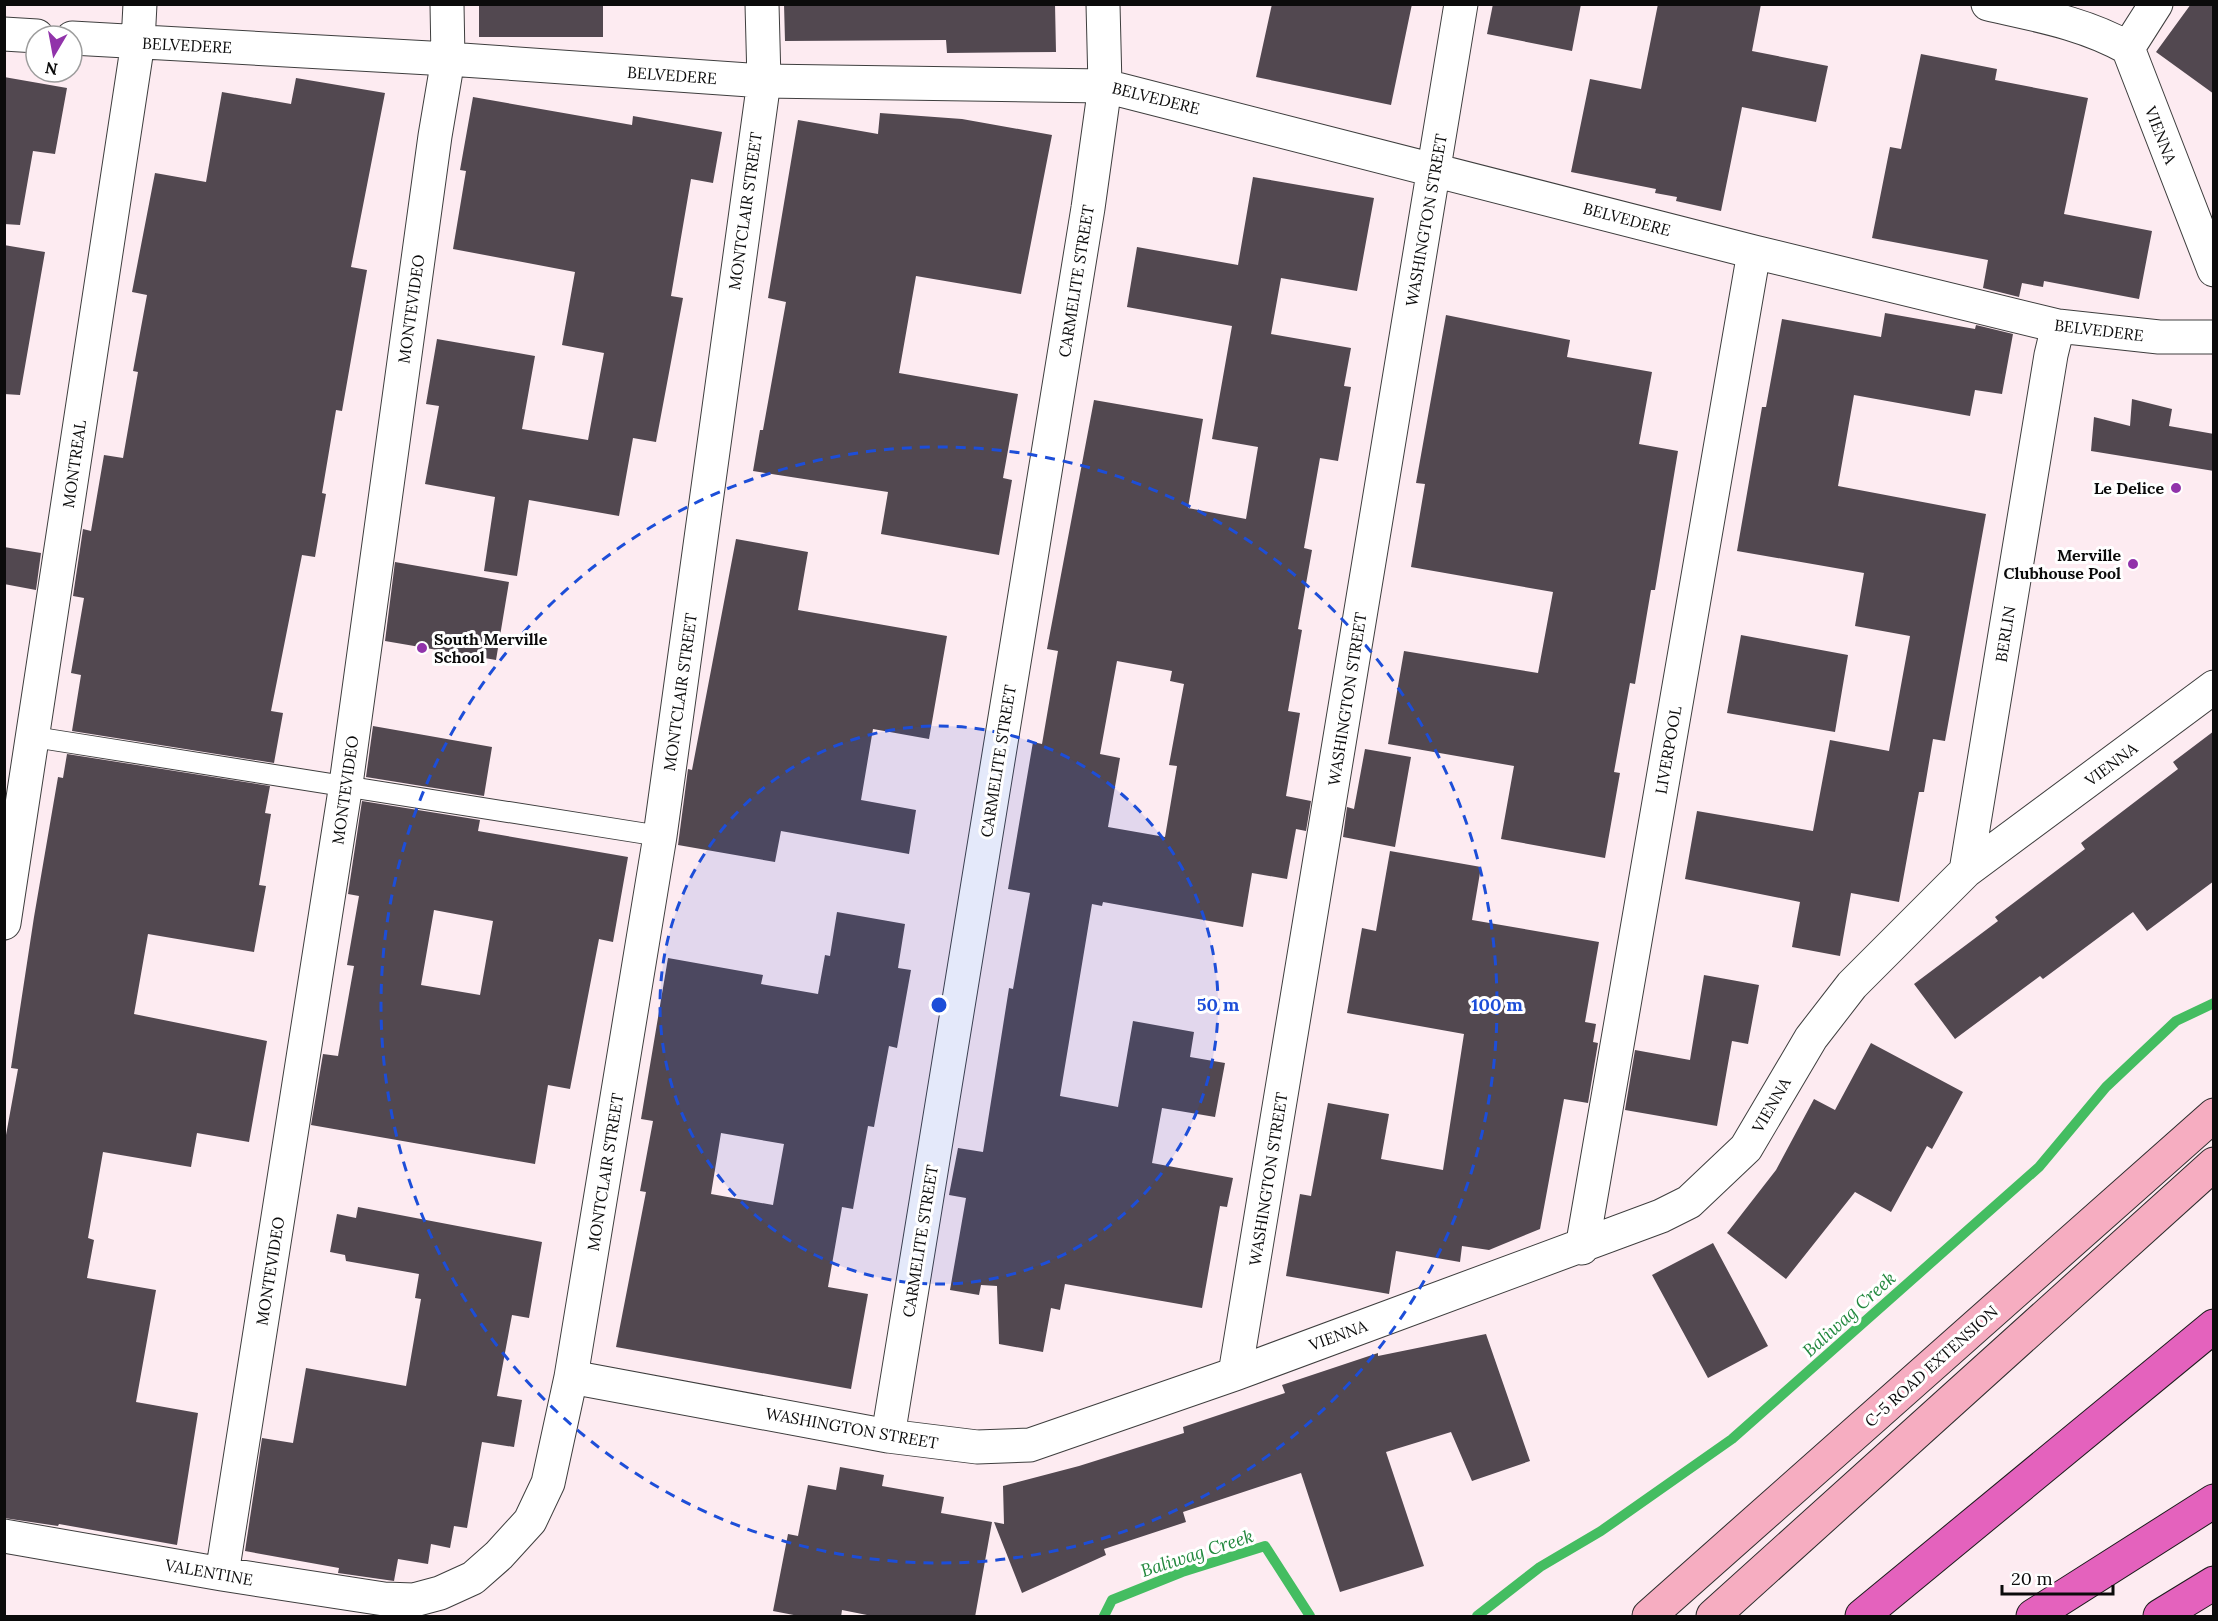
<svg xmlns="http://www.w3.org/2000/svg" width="2218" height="1621" viewBox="0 0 2218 1621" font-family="Lora,serif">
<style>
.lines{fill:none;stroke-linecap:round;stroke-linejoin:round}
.stream{stroke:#44bd61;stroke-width:10}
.building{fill:#524850;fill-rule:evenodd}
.lane-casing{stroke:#3e3e3e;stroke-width:22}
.street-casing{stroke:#3e3e3e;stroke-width:35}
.secondary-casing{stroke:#2d2d2d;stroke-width:35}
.highway-casing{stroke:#1c1c1c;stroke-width:35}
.lane{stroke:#fff;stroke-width:20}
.street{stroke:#fff;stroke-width:33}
.secondary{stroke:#f6adc1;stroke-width:33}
.highway{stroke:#e462bd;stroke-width:33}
.ring{fill:none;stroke:#1d4ed8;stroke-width:3;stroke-dasharray:10 8}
.poi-dot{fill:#9133aa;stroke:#fff;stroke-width:2}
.labels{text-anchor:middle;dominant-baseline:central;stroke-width:6;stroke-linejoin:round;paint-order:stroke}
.street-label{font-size:16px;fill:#0b0b0b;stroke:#fff}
.poi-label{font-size:16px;font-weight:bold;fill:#0b0b0b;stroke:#fff;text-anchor:end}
.water-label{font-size:18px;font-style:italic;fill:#22883e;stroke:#fff}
.centre{fill:#1d4ed8;stroke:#fff;stroke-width:3}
.ring-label{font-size:18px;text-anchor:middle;font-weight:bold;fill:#1d4ed8;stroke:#fff;stroke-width:6;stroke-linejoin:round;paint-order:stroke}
</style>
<rect width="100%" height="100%" fill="#fdebf1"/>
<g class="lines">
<path class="stream" d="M 1104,1616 L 1112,1600 L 1182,1572 L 1265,1546 L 1310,1616
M 1477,1616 L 1540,1567 L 1601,1531 L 1732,1439 L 2039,1167 L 2106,1087 L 2176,1021 L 2214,1003"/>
</g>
<path class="building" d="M 479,4 L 603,4 L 603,37 L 479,37 Z
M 784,4 L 1055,4 L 1056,52 L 947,53 L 946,40 L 785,41 Z
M 1272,4 L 1412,4 L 1391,105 L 1256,77 Z
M 1493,4 L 1581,4 L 1572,51 L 1487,34 Z
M 1658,4 L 1761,4 L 1752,51 L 1828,66 L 1816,122 L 1742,107 L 1721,211 L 1676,201 L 1677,197 L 1655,193 L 1656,189 L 1571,172 L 1590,79 L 1641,89 Z
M 2191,4 L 2214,4 L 2214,94 L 2156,52 Z
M 1921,54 L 1997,69 L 1995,80 L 2088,98 L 2064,214 L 2152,231 L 2139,299 L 2044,281 L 2043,287 L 2022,283 L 2019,297 L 1983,288 L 1988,260 L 1872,238 L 1890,147 L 1901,149 Z
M 4,77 L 67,88 L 55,154 L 33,151 L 20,225 L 4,224 Z
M 296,78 L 385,93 L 351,267 L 367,270 L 355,337 L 342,411 L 336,410 L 322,493 L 326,494 L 315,557 L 302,555 L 271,711 L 283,713 L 274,763 L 72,731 L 81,675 L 71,673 L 84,598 L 73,596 L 83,529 L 91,531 L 104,455 L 123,458 L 138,372 L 133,371 L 147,295 L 132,292 L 155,173 L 206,182 L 222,92 L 291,104 Z
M 473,97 L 632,125 L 633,116 L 722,132 L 713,183 L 691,179 L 671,296 L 683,298 L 656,442 L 633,438 L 619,516 L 529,500 L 517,576 L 484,571 L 495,497 L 425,484 L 439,406 L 426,404 L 437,339 L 535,356 L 522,429 L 588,440 L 604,353 L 562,345 L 575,272 L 453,249 L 466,171 L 460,170 Z
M 880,113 L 962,119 L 1052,135 L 1021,294 L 916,276 L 899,373 L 1018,394 L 1003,478 L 1012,480 L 999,555 L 881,534 L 888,492 L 753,471 L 760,430 L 763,430 L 786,302 L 768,298 L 798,120 L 878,134 Z
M 1253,177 L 1374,198 L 1357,291 L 1281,278 L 1271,334 L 1351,348 L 1344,386 L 1351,387 L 1338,461 L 1320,458 L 1304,548 L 1312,550 L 1298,629 L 1302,630 L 1288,711 L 1300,713 L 1286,796 L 1311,801 L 1306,831 L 1296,829 L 1287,879 L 1252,873 L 1243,927 L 1103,902 L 1102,906 L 1092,904 L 1060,1096 L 1118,1107 L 1133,1021 L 1194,1032 L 1190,1057 L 1225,1063 L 1215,1117 L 1162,1108 L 1152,1163 L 1233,1178 L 1227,1207 L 1220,1206 L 1202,1308 L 1065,1284 L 1060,1310 L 1051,1308 L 1043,1352 L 999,1344 L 997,1286 L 981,1285 L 979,1295 L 950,1290 L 966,1198 L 949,1195 L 958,1148 L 983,1152 L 1009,988 L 1013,989 L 1030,893 L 1008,889 L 1033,742 L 1042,744 L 1058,651 L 1047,649 L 1094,400 L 1203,419 L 1188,508 L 1246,519 L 1258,447 L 1212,439 L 1232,326 L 1127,307 L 1137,247 L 1238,265 ZM 1117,661 L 1172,671 L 1170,681 L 1184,684 L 1169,765 L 1177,766 L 1165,837 L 1108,827 L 1120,758 L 1100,754 Z
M 4,245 L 45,252 L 20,395 L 4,394 Z
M 1885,313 L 1975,329 L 1976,325 L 2013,334 L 2002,394 L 1975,390 L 1970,416 L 1854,395 L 1838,486 L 1986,514 L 1945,741 L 1933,739 L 1924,792 L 1919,792 L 1899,902 L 1851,893 L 1840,956 L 1792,947 L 1800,902 L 1685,879 L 1697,811 L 1813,831 L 1830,740 L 1889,751 L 1910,636 L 1855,626 L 1864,573 L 1737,551 L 1762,407 L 1766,407 L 1782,319 L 1881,337 Z
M 1446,315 L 1570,340 L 1567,357 L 1652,372 L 1639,444 L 1678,451 L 1655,590 L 1651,590 L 1635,684 L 1630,683 L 1614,772 L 1620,773 L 1605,858 L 1501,839 L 1514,766 L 1388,744 L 1404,651 L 1538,673 L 1553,592 L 1411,567 L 1425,484 L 1416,483 Z
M 2132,399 L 2172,409 L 2169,426 L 2214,434 L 2214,471 L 2091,451 L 2094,417 L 2130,426 Z
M 736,539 L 808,552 L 798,610 L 947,636 L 929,739 L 873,729 L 861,800 L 916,810 L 909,854 L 781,831 L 775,862 L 678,845 L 688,769 L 692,770 Z
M 4,547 L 41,553 L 36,590 L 4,584 Z
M 395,562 L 509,582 L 496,660 L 385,641 Z
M 1741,635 L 1848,655 L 1835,732 L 1727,713 Z
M 373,726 L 492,747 L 484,796 L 366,777 Z
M 2214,731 L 2214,881 L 2147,931 L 2133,912 L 2043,979 L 2040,976 L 1955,1039 L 1914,984 L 1998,921 L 1995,917 L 2085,849 L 2081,843 L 2178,769 L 2173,762 Z
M 1365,749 L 1411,757 L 1395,847 L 1343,837 L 1347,807 L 1354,809 Z
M 67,754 L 270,786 L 265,813 L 271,814 L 259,885 L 266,886 L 254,952 L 148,934 L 134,1014 L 267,1041 L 249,1142 L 197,1133 L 191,1167 L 103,1152 L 88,1238 L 94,1240 L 87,1278 L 156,1290 L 136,1402 L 198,1413 L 177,1545 L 59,1524 L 58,1526 L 4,1518 L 4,1146 L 18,1069 L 11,1068 L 34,917 L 58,777 L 63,778 Z
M 362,801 L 480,820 L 478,831 L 628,857 L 613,942 L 599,939 L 570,1089 L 548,1085 L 535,1164 L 311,1125 L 323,1054 L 338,1056 L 354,966 L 347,965 L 359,896 L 348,894 ZM 434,910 L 493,921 L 480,995 L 421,985 Z
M 1390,851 L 1481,867 L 1472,920 L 1599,942 L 1585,1022 L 1596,1024 L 1593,1042 L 1598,1043 L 1588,1103 L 1564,1099 L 1540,1229 L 1489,1250 L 1462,1246 L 1460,1262 L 1396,1251 L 1389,1294 L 1286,1276 L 1300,1194 L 1311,1196 L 1328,1103 L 1389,1114 L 1381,1159 L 1443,1170 L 1464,1034 L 1347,1013 L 1362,928 L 1376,931 Z
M 837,912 L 905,924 L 898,968 L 911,970 L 897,1048 L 889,1046 L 874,1127 L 868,1126 L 853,1209 L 842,1207 L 828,1287 L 868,1294 L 851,1389 L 616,1347 L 646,1192 L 640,1191 L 653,1121 L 641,1119 L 668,958 L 763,975 L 761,984 L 818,994 L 825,955 L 830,956 ZM 721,1133 L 784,1144 L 773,1205 L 711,1194 Z
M 1704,975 L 1759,985 L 1748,1044 L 1732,1041 L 1717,1126 L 1625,1110 L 1635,1050 L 1690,1060 Z
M 1871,1043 L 1963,1092 L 1932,1149 L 1927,1146 L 1891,1212 L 1855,1192 L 1786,1279 L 1727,1233 L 1776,1170 L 1814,1099 L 1835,1110 Z
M 358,1207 L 542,1242 L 529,1318 L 512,1315 L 497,1396 L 522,1400 L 514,1447 L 482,1442 L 467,1528 L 454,1526 L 450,1548 L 431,1544 L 428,1564 L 398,1559 L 394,1581 L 338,1573 L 339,1568 L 245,1551 L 262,1438 L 293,1443 L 306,1368 L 406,1386 L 421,1299 L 415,1298 L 419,1274 L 346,1261 L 345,1255 L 330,1252 L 337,1214 L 356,1218 Z
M 1713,1243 L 1768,1346 L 1708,1378 L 1652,1275 Z
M 1486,1334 L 1530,1461 L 1472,1481 L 1451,1432 L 1386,1452 L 1424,1566 L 1340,1592 L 1301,1473 L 1183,1512 L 1186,1522 L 1104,1549 L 1106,1555 L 1022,1593 L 994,1522 L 1004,1524 L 1003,1486 L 1079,1466 L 1184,1433 L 1183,1427 L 1285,1393 L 1282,1385 L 1378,1353 L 1378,1356 Z
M 840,1467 L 884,1475 L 882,1486 L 944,1497 L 941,1513 L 992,1522 L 975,1617 L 877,1617 L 842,1610 L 841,1617 L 804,1617 L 773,1611 L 788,1534 L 798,1536 L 808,1485 L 836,1490 Z"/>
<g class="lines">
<g class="lane-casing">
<path id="lane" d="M 34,737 L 660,836"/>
</g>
<g class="street-casing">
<path id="street" d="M 1988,4 C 2036,15 2084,23 2128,48
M 2156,4 L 2128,48 L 2214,270
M 4,34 L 37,36
M 72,38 L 448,59 L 764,81 L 1105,86 L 1754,252 L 2058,326 L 2159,337 L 2214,337
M 1966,871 L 2051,355 L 2058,326
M 4,923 L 138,42 L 140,4
M 1582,1248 L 1754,252
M 1235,1374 L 1461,4
M 571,1377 L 888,1436 L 977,1447 L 1030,1445 L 1235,1374 L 1661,1216 L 1689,1202 L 1746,1148 L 1811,1038 L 1852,985 L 1966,871 L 2214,687
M 888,1436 L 1088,208 L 1105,86 L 1103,4
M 4,1536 L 222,1574 L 384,1599 L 414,1600 L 440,1593 L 473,1578 L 499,1555 L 530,1521 L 548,1483 L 571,1377 L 660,836 L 764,81 L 762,4
M 222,1574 L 346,784 L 435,136 L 448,59 L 447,4"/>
</g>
<g class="secondary-casing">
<path id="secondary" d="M 1649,1616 L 2214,1115
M 1713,1616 L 2214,1164"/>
</g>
<g class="highway-casing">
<path id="highway" d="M 1862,1616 L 2214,1326
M 2033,1616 L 2214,1501
M 2160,1616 L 2214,1583"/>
</g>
<use href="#lane" class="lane"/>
<use href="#street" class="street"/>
<use href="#secondary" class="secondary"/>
<use href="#highway" class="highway"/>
</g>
<circle cx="939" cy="1005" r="279" fill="#1d4ed8" fill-opacity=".12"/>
<g class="ring">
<circle cx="939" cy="1005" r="279"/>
<circle cx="939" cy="1005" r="558"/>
</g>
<g class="poi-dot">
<circle cx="2176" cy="488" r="6"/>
<circle cx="2133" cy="564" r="6"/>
<circle cx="422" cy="648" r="6"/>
</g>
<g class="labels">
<g class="street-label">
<text transform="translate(187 45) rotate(3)">BELVEDERE</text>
<text transform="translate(672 75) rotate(4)">BELVEDERE</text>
<text transform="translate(1156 98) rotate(14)">BELVEDERE</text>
<text transform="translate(2161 135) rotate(69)">VIENNA</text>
<text transform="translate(745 211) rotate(-82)">MONTCLAIR STREET</text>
<text transform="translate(1627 219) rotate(15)">BELVEDERE</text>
<text transform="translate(1426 220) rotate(-80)">WASHINGTON STREET</text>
<text transform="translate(1076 281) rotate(-81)">CARMELITE STREET</text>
<text transform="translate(411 309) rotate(-82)">MONTEVIDEO</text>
<text transform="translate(2099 330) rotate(7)">BELVEDERE</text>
<text transform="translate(74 464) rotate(-82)">MONTREAL</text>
<text transform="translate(2005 634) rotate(-81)">BERLIN</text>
<text transform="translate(680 692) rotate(-82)">MONTCLAIR STREET</text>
<text transform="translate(1347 699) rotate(-81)">WASHINGTON STREET</text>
<text transform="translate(1668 750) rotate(-80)">LIVERPOOL</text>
<text transform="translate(998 761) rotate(-81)">CARMELITE STREET</text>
<text transform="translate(2111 764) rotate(-37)">VIENNA</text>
<text transform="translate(345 790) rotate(-82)">MONTEVIDEO</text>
<text transform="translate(1771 1105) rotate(-60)">VIENNA</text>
<text transform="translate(605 1172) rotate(-81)">MONTCLAIR STREET</text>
<text transform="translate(1268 1179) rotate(-81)">WASHINGTON STREET</text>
<text transform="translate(920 1241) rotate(-81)">CARMELITE STREET</text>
<text transform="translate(270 1271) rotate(-81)">MONTEVIDEO</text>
<text transform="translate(1338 1335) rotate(-20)">VIENNA</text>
<text transform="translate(1931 1366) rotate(-42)">C-5 ROAD EXTENSION</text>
<text transform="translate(852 1428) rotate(10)">WASHINGTON STREET</text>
<text transform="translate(209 1572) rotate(10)">VALENTINE</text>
</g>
<g class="poi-label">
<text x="2164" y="488">Le Delice</text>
<text x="2121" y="555">Merville<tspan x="2121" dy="18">Clubhouse Pool</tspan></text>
<text x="434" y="639" text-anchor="start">South Merville<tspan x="434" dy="18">School</tspan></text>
</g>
<g class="water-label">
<text transform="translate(1849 1314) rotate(-42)">Baliwag Creek</text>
<text transform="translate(1197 1553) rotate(-18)">Baliwag Creek</text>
</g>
</g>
<circle cx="939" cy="1005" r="9" class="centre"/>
<g class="ring-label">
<text x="1218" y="1011">50 m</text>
<text x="1497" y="1011">100 m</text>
</g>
<rect width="2218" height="1621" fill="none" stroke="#0b0b0b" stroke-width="12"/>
<g transform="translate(54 54) rotate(190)"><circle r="28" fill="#ffffff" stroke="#9d9d9d" stroke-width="1.5"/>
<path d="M0-4.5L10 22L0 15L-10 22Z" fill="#9133aa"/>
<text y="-9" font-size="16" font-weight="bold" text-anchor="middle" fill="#0b0b0b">N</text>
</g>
<path d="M2002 1585v9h111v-9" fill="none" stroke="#0b0b0b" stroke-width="3"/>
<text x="2011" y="1585" font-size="18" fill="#0b0b0b" stroke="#ffffff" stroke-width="4.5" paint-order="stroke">20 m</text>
</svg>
